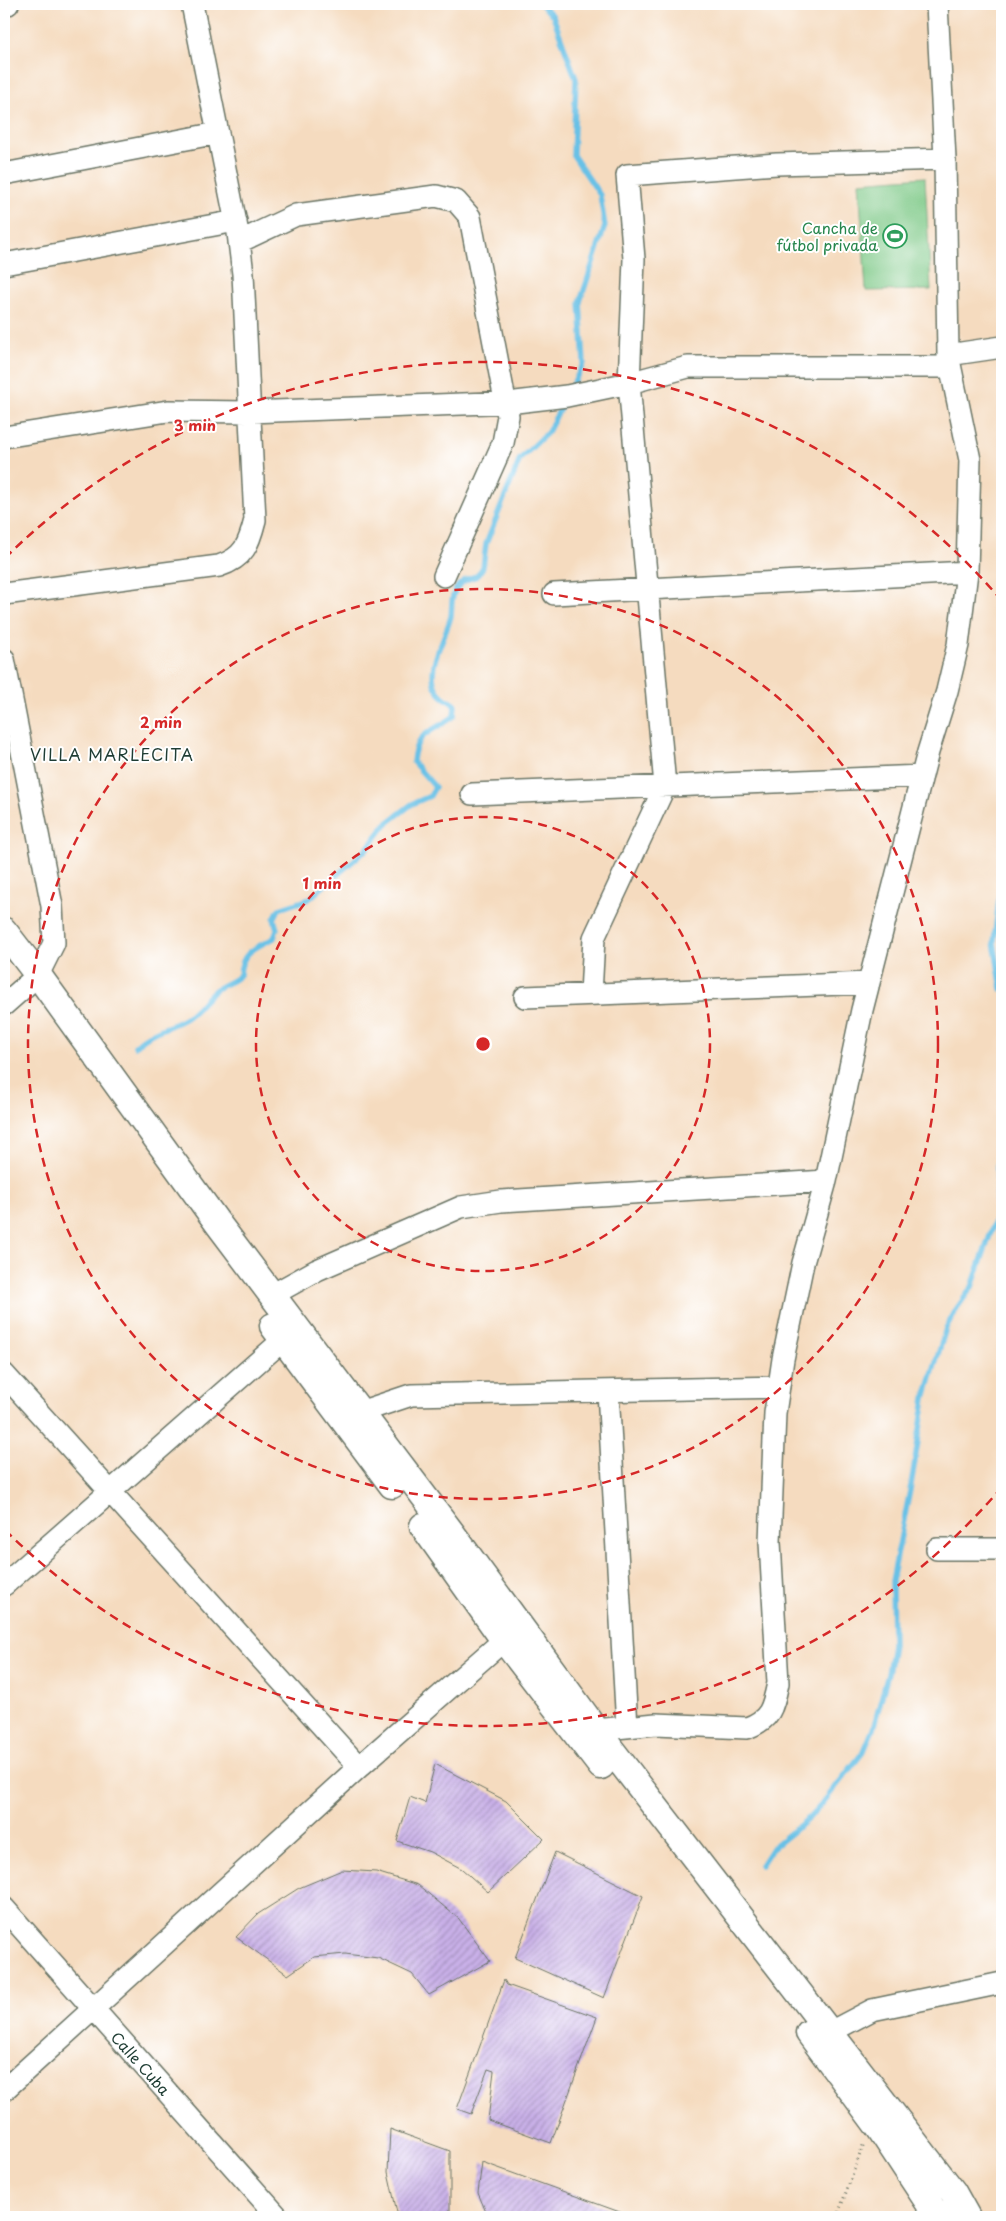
<svg xmlns="http://www.w3.org/2000/svg" width="1006" height="2221" viewBox="0 0 1006 2221" font-family="'Playpen Sans',sans-serif">
<style>
.pitch{fill:#7ec987;stroke:#4e835e}
.lines{fill:none;stroke-linecap:round;stroke-linejoin:round}
.stream{stroke:#69c1e6;stroke-width:5.5}
.building{fill:url(#building-hatch)}
.minor-casing{stroke:#6a7465;stroke-width:24}
.tertiary-casing{stroke:#6a7465;stroke-width:29}
.path{stroke:#6a7465;stroke-width:3;stroke-dasharray:1 4;stroke-linecap:butt}
.minor{stroke:#fff;stroke-width:21}
.tertiary{stroke:#fff;stroke-width:26}
.ring{fill:none;stroke:#d62828;stroke-width:2.5;stroke-dasharray:9 6}
.labels{text-anchor:middle;dominant-baseline:central;stroke-width:4;stroke-linejoin:round;paint-order:stroke}
.leisure-label{font-size:15px;fill:#27864d;stroke:#fff;text-anchor:end}
.street-label{font-size:15px;fill:#1f3d34;stroke:#fff}
.neighbourhood-label{font-size:16px;letter-spacing:1px;fill:#1f3d34;stroke:#fff}
.centre{fill:#d62828;stroke:#fff;stroke-width:2.5}
.ring-label{font-size:15px;text-anchor:middle;font-weight:bold;fill:#d62828;stroke:#fff;stroke-width:4;stroke-linejoin:round;paint-order:stroke}
</style>
<defs>
<pattern id="building-hatch" width="6" height="6" patternUnits="userSpaceOnUse" patternTransform="scale(1.25)"><rect width="6" height="6" fill="#c9b0e8"/><path d="M-1 1l2-2M0 6l6-6M5 7l2-2" fill="none" stroke="#a390bd"/></pattern>
</defs>
<rect width="100%" height="100%" fill="#fff"/>
<filter id="ink" filterUnits="userSpaceOnUse"><feTurbulence type="fractalNoise" baseFrequency=".02" numOctaves="2"/><feDisplacementMap in="SourceGraphic" scale="10" xChannelSelector="R" yChannelSelector="G"/><feConvolveMatrix kernelMatrix="1 2 1 2 8 2 1 2 1" color-interpolation-filters="sRGB"/></filter>
<filter id="wash" filterUnits="userSpaceOnUse"><feTurbulence type="fractalNoise" baseFrequency=".0096" numOctaves="4" result="noise"/><feDisplacementMap in="SourceGraphic" scale="20" xChannelSelector="R" yChannelSelector="G"/><feGaussianBlur stdDeviation="1.12" result="paint"/><feColorMatrix in="noise" values="0 0 0 0 0 0 0 0 0 0 0 0 0 0 0 0 0 1.4 0 .05"/><feComposite in="paint" operator="in"/></filter>
<g filter="url(#wash)">
<rect width="100%" height="100%" fill="#f5dbbf"/>
<path class="pitch" d="M 925,177 L 931,290 L 866,291 L 859,182 Z"/>
<g class="lines">
<path class="stream" d="M 541,4 L 553,16 L 576,79 L 573,155 L 600,195 L 605,226 L 580,302 L 584,363 L 569,391
M 1002,873 L 994,942 L 1002,989
M 135,1046 C 151,1030 168,1029 186,1018 C 197,1011 204,999 214,991 C 222,984 232,983 240,975 C 241,952 255,948 274,938 L 277,929 L 274,919 L 279,909 L 309,899 L 366,850 L 386,824 L 412,804 L 430,796 L 435,787 L 413,762 C 415,730 435,732 454,716 L 455,705 C 446,699 437,694 434,683 C 429,661 446,637 451,616 C 452,609 451,600 454,593 C 458,583 468,578 477,576 L 483,567 L 486,544 L 520,459 L 548,432 L 564,401
M 761,1865 L 772,1848 L 809,1818 L 822,1804 L 864,1751 L 873,1729 L 888,1674 L 893,1645 L 892,1581 L 911,1485 L 925,1398 L 946,1328 L 957,1308 L 972,1287 L 996,1218 L 997,1166 L 1002,1142"/>
</g>
<g id="blocks">
<path class="building" d="M 435,1764 L 506,1801 L 544,1839 L 488,1892 L 462,1869 L 430,1852 L 397,1841 L 410,1797 L 425,1803 Z
M 555,1852 L 643,1896 L 604,1998 L 515,1958 Z
M 342,1870 L 376,1872 L 418,1885 L 459,1919 L 490,1961 L 429,1995 L 412,1974 L 378,1958 L 345,1954 L 314,1957 L 288,1975 L 236,1937 L 258,1914 L 299,1888 Z
M 504,1980 L 507,1985 L 597,2017 L 551,2143 L 488,2120 L 494,2071 L 488,2069 L 471,2114 L 457,2109 Z
M 390,2129 L 450,2151 L 450,2217 L 398,2217 L 388,2172 Z
M 482,2162 L 628,2215 L 628,2217 L 488,2217 L 478,2193 Z"/>
</g>
</g>
<g filter="url(#ink)">
<use href="#blocks" fill-opacity="0" stroke="#6a7465" stroke-width="1"/>
<g class="lines">
<g class="minor-casing">
<path id="minor" d="M 4,4 L 8,4
M 4,174 L 218,133
M 239,242 L 296,215 L 436,196 L 456,201 L 470,217 L 508,416 L 503,443 L 444,576
M 4,264 L 236,221
M 948,355 L 1002,347
M 4,437 L 168,411 L 249,412 L 516,402 L 567,396 L 629,383 L 688,367 L 949,367
M 4,594 L 219,566 C 244,558 249,544 255,520 L 243,274 L 238,233 L 192,4
M 554,594 L 967,572
M 4,659 L 52,906 L 54,943 L 38,975 L 4,1005
M 472,794 L 922,776
M 591,994 L 594,938 L 665,786 L 629,383 L 634,259 L 627,175 L 777,164 L 945,159
M 525,997 L 869,983
M 272,1295 L 317,1270 L 461,1207 L 501,1201 L 826,1181
M 4,1374 L 359,1767
M 608,1391 L 627,1727
M 345,1417 L 411,1395 L 779,1387
M 937,1549 L 1002,1549
M 4,1585 L 283,1340
M 596,1730 L 656,1724 L 747,1728 C 771,1719 773,1707 778,1683 L 770,1542 L 775,1413 L 783,1359 L 803,1263 L 826,1181 L 862,1010 L 928,752 L 947,691 L 958,645 L 967,572 L 970,460 L 948,355 L 945,159 L 937,4
M 4,1908 L 278,2217
M 815,2040 L 872,2010 L 1002,1983
M 4,2090 L 359,1767 L 504,1640"/>
</g>
<g class="tertiary-casing">
<path id="tertiary" d="M 4,931 L 38,975 L 219,1225 L 451,1532 L 596,1730 L 953,2192 L 967,2217
M 273,1326 L 392,1485
M 423,1526 L 504,1640 L 601,1766
M 809,2033 L 880,2129 L 938,2217"/>
</g>
<path class="path" d="M 837,2217 L 864,2143"/>
<use href="#minor" class="minor"/>
<use href="#tertiary" class="tertiary"/>
</g>
</g>
<g class="ring">
<circle cx="483" cy="1044" r="227"/>
<circle cx="483" cy="1044" r="455"/>
<path d="M1002 1487A682 682 0 0 1 5 1530M5 558A682 682 0 0 1 1002 601"/>
</g>
<defs>
<g id="stadium-ring" transform="scale(1.25)"><circle r="9.5" fill="#fff" stroke="#2e9e5b" stroke-width="1.5"/><path d="M0-5a6.5 5 0 1 0 0 10a6.5 5 0 1 0 0-10ZM-3.5-1.8h7v3.6h-7Z" fill="#2e9e5b"/></g>
</defs>
<g fill-rule="evenodd">
<use href="#stadium-ring" x="895" y="236"/>
</g>
<g class="labels">
<g class="leisure-label">
<text x="878" y="227">Cancha de<tspan x="878" dy="17">fútbol privada</tspan></text>
</g>
<g class="street-label">
<text transform="translate(141 2063) rotate(48)">Calle Cuba</text>
</g>
<g class="neighbourhood-label">
<text x="112" y="754">VILLA MARLECITA</text>
</g>
</g>
<circle cx="483" cy="1044" r="8" class="centre"/>
<g class="ring-label">
<text x="195" y="431">3 min</text>
<text x="161" y="728">2 min</text>
<text x="322" y="889">1 min</text>
</g>
<rect width="1006" height="2221" fill="none" stroke="#fff" stroke-width="20"/>
</svg>
